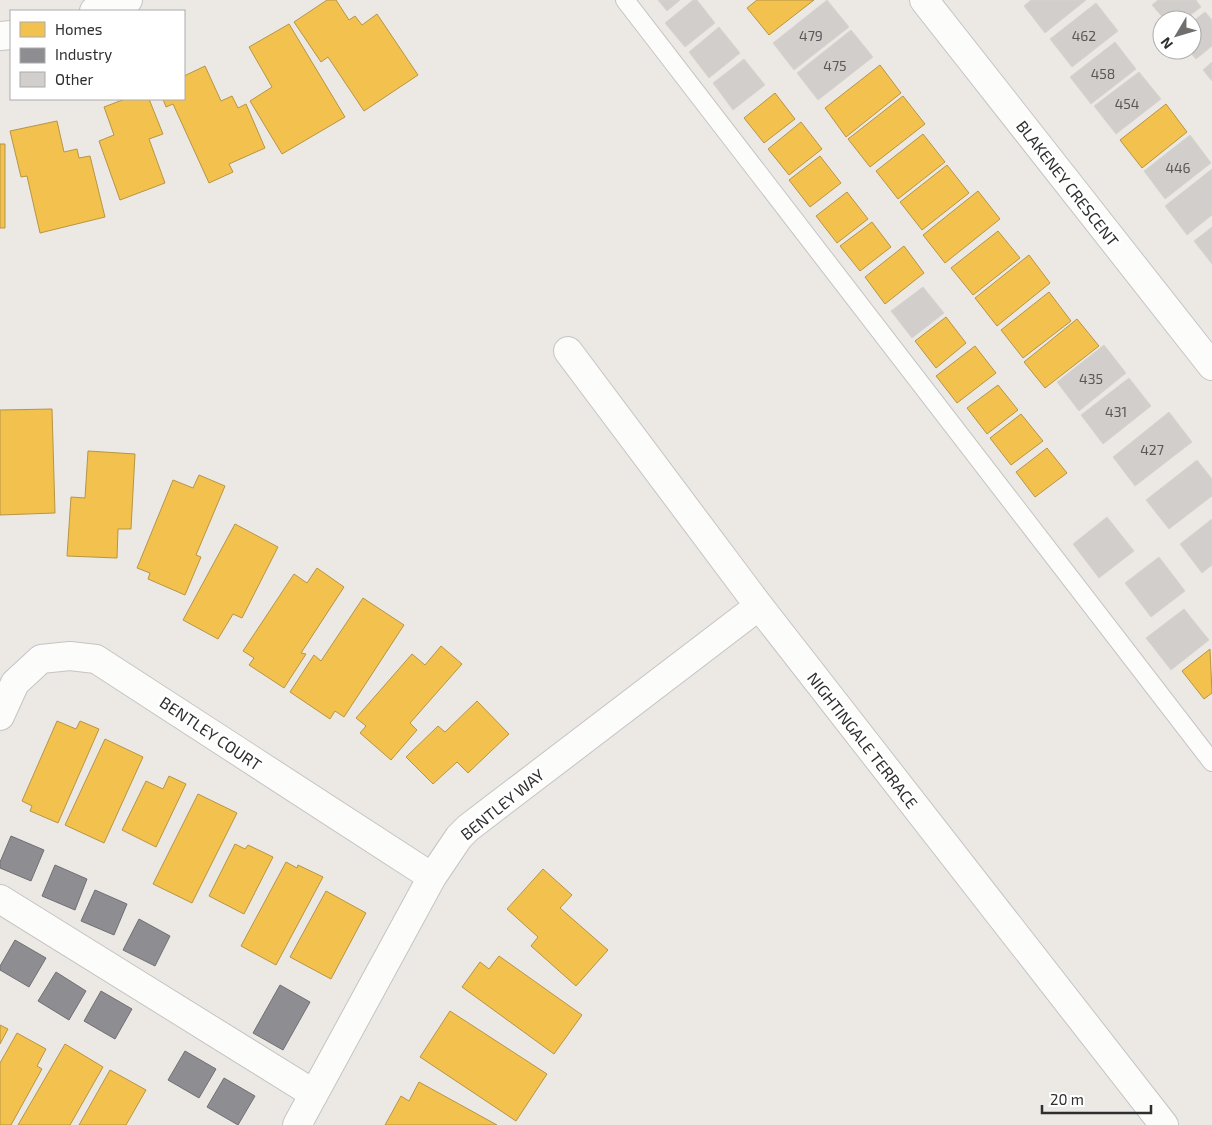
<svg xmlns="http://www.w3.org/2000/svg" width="1212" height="1125" viewBox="0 0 1212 1125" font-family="'Exo 2',sans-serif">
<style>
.homes{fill:#f2c14e;stroke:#b79544}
.industry{fill:#8d8d92;stroke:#707074}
.building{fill:#d1cecb;stroke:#d7d4d0}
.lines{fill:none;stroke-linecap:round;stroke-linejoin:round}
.lane-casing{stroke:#c5c4c5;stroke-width:20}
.street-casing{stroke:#c5c4c5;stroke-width:30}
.secondary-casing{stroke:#c5c4c5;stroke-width:30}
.lane{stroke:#fcfcfb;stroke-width:18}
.street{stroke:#fcfcfb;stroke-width:28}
.secondary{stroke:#fcfcfb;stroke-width:28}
.labels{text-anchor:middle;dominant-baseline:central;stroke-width:5;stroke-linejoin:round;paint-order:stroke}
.number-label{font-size:14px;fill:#585857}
.street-label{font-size:16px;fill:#2e2e2e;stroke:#fff}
</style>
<rect width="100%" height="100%" fill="#ece8e4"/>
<path class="homes" d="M 327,0 L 336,0 L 349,20 L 355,16 L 362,25 L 377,14 L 418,75 L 364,111 L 328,57 L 321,62 L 294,22 Z
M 757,0 L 814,0 L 769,35 L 747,8 Z
M 289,24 L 345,117 L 282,154 L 250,101 L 272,87 L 249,47 Z
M 880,65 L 901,93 L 846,137 L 825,108 Z
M 205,66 L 221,101 L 232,96 L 238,108 L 246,104 L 265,148 L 229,164 L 233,172 L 209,183 L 173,104 L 166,107 L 163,99 L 184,99 L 184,76 Z
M 775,93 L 795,119 L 764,143 L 744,118 Z
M 903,96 L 925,124 L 870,167 L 848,139 Z
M 125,99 L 149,99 L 163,134 L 149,139 L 165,183 L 120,200 L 99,141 L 114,135 L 104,107 Z
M 1166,104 L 1187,132 L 1142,168 L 1120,140 Z
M 57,121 L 64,152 L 77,149 L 79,158 L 90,156 L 105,217 L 40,233 L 27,176 L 21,177 L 10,131 Z
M 801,122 L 822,149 L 789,175 L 768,149 Z
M 923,134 L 945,162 L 898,199 L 876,171 Z
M 0,144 L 5,144 L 5,228 L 0,228 Z
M 820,156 L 841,183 L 810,207 L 789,180 Z
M 947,165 L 969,193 L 922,230 L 900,202 Z
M 978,191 L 1000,219 L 945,263 L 923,235 Z
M 847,192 L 868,219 L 837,243 L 816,216 Z
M 872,222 L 891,247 L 860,271 L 840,246 Z
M 998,231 L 1020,258 L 973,295 L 951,268 Z
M 904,246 L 924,273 L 885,304 L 865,277 Z
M 1029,255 L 1050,283 L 997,326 L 975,298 Z
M 1049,292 L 1071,321 L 1023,358 L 1001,330 Z
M 946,317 L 966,343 L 936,368 L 915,341 Z
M 1077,319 L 1099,346 L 1045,388 L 1024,362 Z
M 975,346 L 996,373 L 957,403 L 936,376 Z
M 998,385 L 1018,410 L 987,434 L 967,408 Z
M 52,409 L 55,513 L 0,515 L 0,410 Z
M 1021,414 L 1043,441 L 1011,465 L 990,438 Z
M 1047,448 L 1067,473 L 1035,497 L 1016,472 Z
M 88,451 L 135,454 L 131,529 L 118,529 L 117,558 L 67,556 L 71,497 L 85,498 Z
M 199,475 L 225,486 L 196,555 L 201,557 L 185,595 L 148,579 L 150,573 L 137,568 L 173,480 L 193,488 Z
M 235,524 L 278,547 L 242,618 L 233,614 L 218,639 L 183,620 Z
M 317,568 L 344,587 L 301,653 L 306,654 L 284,688 L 249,665 L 254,658 L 243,651 L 294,574 L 307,583 Z
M 363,598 L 404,625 L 344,717 L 335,711 L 330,719 L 290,692 L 314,655 L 321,661 Z
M 441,646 L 462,664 L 410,723 L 417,730 L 391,760 L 360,733 L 366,726 L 356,718 L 412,654 L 425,665 Z
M 1210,649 L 1212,693 L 1204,699 L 1182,671 Z
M 477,701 L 509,734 L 468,773 L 457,762 L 433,784 L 406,757 L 438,726 L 445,732 Z
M 57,721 L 76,729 L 80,721 L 99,729 L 58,823 L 30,811 L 32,806 L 22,801 Z
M 105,739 L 143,757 L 104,843 L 65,825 Z
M 169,776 L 186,784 L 156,847 L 122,830 L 146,781 L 163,789 Z
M 198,794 L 237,813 L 192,903 L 153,884 Z
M 235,844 L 245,849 L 248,845 L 273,857 L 244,914 L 209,896 Z
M 286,862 L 297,868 L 298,865 L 323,877 L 276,965 L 241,946 Z
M 543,869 L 572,895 L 560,908 L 608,950 L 576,986 L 531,946 L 538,937 L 507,909 Z
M 326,891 L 366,913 L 331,979 L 290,957 Z
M 499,956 L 582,1015 L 554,1054 L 462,987 L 480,962 L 489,969 Z
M 450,1011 L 547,1074 L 516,1121 L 420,1057 Z
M 0,1025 L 8,1029 L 0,1044 Z
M 17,1033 L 46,1049 L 37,1066 L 42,1069 L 11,1125 L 0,1125 L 0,1063 Z
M 65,1044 L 103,1067 L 70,1125 L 18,1125 Z
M 110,1070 L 146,1090 L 126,1125 L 79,1125 Z
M 419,1082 L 497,1125 L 385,1125 L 401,1096 L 409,1101 Z"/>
<path class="industry" d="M 11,836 L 44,850 L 31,881 L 0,868 L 0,862 Z
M 55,865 L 87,879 L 75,910 L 42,896 Z
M 95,890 L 127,904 L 114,935 L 81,921 Z
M 139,919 L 170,936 L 155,966 L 123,950 Z
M 15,940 L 46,958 L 29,987 L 0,970 L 0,966 Z
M 56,972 L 86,991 L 69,1020 L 38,1001 Z
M 280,985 L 310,1002 L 283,1050 L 253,1033 Z
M 101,991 L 132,1009 L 115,1039 L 84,1021 Z
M 185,1051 L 216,1069 L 199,1098 L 168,1080 Z
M 224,1078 L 255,1096 L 238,1125 L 207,1107 Z"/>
<path class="building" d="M 658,0 L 680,0 L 667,11 Z
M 693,0 L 697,0 L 715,23 L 685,47 L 665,23 Z
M 827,0 L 849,27 L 794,70 L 773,43 Z
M 1031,0 L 1086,0 L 1045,33 L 1024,6 Z
M 1158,0 L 1196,0 L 1201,7 L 1184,20 L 1165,20 L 1152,5 Z
M 1096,3 L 1118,31 L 1072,67 L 1050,39 Z
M 1205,12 L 1212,20 L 1212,46 L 1196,59 L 1188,50 L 1192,50 L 1192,22 Z
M 719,27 L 740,53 L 709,78 L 689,52 Z
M 851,30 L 873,57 L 818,100 L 797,73 Z
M 1115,42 L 1136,69 L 1091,104 L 1070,77 Z
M 744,59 L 765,85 L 733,110 L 713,83 Z
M 1212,62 L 1212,81 L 1203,70 Z
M 1139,72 L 1161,99 L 1116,134 L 1094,106 Z
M 1190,135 L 1211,163 L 1165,199 L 1144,171 Z
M 1212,169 L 1212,215 L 1187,235 L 1165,206 Z
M 1212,227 L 1212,264 L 1194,241 Z
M 923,287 L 944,313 L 912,338 L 891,311 Z
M 1104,345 L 1126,373 L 1079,411 L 1057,382 Z
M 1129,378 L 1151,406 L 1103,444 L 1081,415 Z
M 1169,412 L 1192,442 L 1135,486 L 1113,457 Z
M 1197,460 L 1212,479 L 1212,496 L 1169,529 L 1146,500 Z
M 1107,517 L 1134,551 L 1099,578 L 1073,544 Z
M 1212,519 L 1212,565 L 1202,573 L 1180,544 Z
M 1159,557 L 1185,591 L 1151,617 L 1125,583 Z
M 1184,609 L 1209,640 L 1171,670 L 1146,638 Z"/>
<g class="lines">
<g class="lane-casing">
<path id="lane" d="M 625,0 L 1212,762"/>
</g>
<g class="street-casing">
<path id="street" d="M 924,0 L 1212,366
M 568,351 L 759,606 L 1164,1125
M 0,716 L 15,683 L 41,659 L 70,656 L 96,659 L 432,877
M 0,899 L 314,1094
M 297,1125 L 432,877 L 459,837 L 468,828 L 759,606"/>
</g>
<g class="secondary-casing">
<path id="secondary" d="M 94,11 L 128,0
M 0,36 L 11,35"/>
</g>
<use href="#lane" class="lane"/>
<use href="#street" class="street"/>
<use href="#secondary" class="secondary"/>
</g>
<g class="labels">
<g class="number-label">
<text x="811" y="35">479</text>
<text x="1084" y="35">462</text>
<text x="835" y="65">475</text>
<text x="1103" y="73">458</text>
<text x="1127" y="103">454</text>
<text x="1178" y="167">446</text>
<text x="1091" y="378">435</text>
<text x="1116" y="411">431</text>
<text x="1152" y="449">427</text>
</g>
<g class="street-label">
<text transform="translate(1068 183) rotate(52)">BLAKENEY CRESCENT</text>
<text transform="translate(211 733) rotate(34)">BENTLEY COURT</text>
<text transform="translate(863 740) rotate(52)">NIGHTINGALE TERRACE</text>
<text transform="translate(502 804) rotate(-39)">BENTLEY WAY</text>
</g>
</g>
<rect x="10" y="10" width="175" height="90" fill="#ffffff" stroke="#ababab"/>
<rect x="20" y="22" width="25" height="15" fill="#f2c14e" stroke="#ababab"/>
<text x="55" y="35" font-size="15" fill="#2e2e2e">Homes</text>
<rect x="20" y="48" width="25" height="15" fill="#8d8d92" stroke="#ababab"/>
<text x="55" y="60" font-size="15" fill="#2e2e2e">Industry</text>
<rect x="20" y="72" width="25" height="15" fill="#d1cecb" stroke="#ababab"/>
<text x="55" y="85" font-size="15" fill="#2e2e2e">Other</text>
<g transform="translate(1177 35) rotate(232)"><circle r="24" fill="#ffffff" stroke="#ababab"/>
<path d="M0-4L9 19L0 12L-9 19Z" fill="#706f6e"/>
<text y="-8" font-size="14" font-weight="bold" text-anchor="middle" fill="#2e2e2e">N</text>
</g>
<path d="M1042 1105v8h109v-8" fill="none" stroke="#2e2e2e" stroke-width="2.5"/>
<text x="1050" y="1105" font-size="15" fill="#2e2e2e" stroke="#ffffff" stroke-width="4" paint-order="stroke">20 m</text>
</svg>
